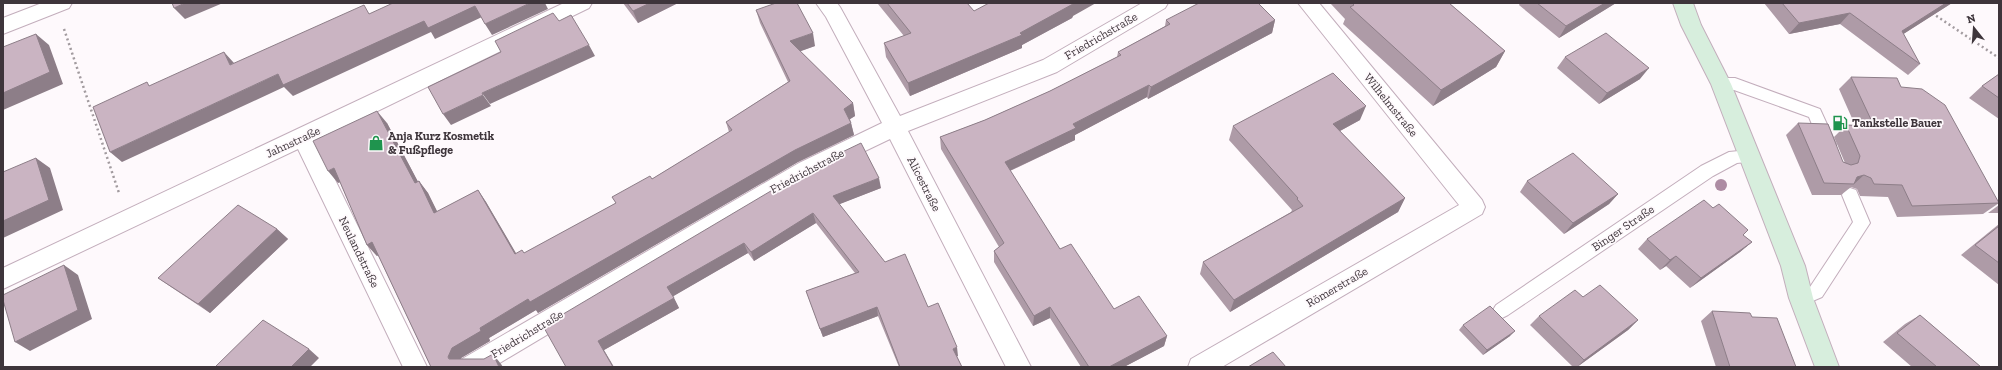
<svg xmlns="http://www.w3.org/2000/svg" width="2002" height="370" viewBox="0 0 2002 370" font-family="'Zilla Slab',serif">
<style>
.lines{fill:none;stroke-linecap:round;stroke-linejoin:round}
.service-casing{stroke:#c3aebc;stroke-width:2}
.minor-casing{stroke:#c3aebc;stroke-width:2}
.secondary-casing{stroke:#c3aebc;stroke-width:2}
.path{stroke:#a29b9f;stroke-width:2.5;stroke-dasharray:2 3;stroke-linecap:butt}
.service{fill:#fff;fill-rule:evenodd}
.minor{fill:#fff;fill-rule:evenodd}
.secondary{fill:#d7eedd;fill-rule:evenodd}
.tree{fill:#ad8ca3}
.wall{fill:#ae9ba7}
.shaded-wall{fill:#8d7e88}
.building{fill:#cab4c2;stroke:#8d7e88}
.labels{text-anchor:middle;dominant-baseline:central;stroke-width:3.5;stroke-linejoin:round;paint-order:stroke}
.street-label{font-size:12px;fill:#3e353b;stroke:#fef9fc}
.poi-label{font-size:12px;font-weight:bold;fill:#3e353b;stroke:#fef9fc;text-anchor:start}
</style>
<rect width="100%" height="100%" fill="#fef9fc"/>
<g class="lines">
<g class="service-casing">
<path id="service" d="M 1721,78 L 1735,78 L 1820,109 L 1836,144 L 1834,149 L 1828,150 L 1822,149 L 1809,117 L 1734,90 L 1716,88 L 1713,84 L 1716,80 Z
M 1749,150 L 1755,151 L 1757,156 L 1755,161 L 1737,163 L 1713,176 L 1508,315 L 1502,318 L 1496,315 L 1493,310 L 1496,305 L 1701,166 L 1729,152 Z
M 1850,188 L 1856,190 L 1870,223 L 1822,297 L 1801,306 L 1795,303 L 1792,298 L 1795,293 L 1810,287 L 1853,222 L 1842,195 L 1844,190 Z"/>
</g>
<g class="minor-casing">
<path id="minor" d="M 42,3 L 72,3 L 69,8 L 3,34 L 3,18 Z
M 564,3 L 592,3 L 589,8 L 316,141 L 427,367 L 403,367 L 298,149 L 3,289 L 3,268 Z
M 816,3 L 837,3 L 840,7 L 900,116 L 1043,60 L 1142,3 L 1168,3 L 1165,8 L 1057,72 L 908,131 L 1031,367 L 1006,367 L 890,139 L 815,175 L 493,367 L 459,367 L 462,359 L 799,163 L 882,123 L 826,17 Z
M 1298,3 L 1319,3 L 1482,200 L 1485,207 L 1482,214 L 1222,367 L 1188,367 L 1191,359 L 1459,205 Z"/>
</g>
<g class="secondary-casing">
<path id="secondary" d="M 1673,3 L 1693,3 L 1701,25 L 1731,84 L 1805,266 L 1813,298 L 1839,367 L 1815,367 L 1789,298 L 1781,266 L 1711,84 L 1681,25 Z"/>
</g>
<path class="path" d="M 1932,13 L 1999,58
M 64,29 L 119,193"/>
<use href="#service" class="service"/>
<use href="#minor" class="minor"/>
<use href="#secondary" class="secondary"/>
</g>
<circle class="tree" cx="1721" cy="185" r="6"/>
<path class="wall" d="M 623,3 L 678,3 L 638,23 Z
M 878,3 L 967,3 L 974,11 L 1073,16 L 1072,18 L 1022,45 L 1022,48 L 910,96 L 886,57 L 884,43 L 904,36 L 878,4 Z
M 1330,3 L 1449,3 L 1505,51 L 1496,67 L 1433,106 L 1343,24 L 1345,19 Z
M 1520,3 L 1616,3 L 1559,38 L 1519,5 Z
M 1764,3 L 1952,3 L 1903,34 L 1920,64 L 1908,75 L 1840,24 L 1789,34 Z
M 756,10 L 815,46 L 800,51 L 853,103 L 855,116 L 850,119 L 854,135 L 798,162 L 538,313 L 536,310 L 489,338 L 490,341 L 461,358 L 461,359 L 501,364 L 431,367 L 378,255 L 377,256 L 367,245 L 340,182 L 338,183 L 387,123 L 418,182 L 419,181 L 428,193 L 437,212 L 478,190 L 486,202 L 516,254 L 525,253 L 616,203 L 612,197 L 652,179 L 729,132 L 726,122 L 788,82 L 760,23 Z
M 1166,20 L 1275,20 L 1272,33 L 1148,99 L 1147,97 L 1075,135 L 1075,140 L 1010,171 L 1060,249 L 1114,309 L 1167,336 L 1164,346 L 1124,367 L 1081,367 L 1050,318 L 1033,326 L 994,262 L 994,251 L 999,247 L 941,149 L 940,137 L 985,120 L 1050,91 L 1117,57 L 1118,52 L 1165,26 Z
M 1565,57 L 1640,79 L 1599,104 L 1557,68 Z
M 1999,74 L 1999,119 L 1969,98 L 1982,86 Z
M 1851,77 L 1901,87 L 1999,203 L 1983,214 L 1897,217 L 1888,197 L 1860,196 L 1857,189 L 1851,187 L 1841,195 L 1812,195 L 1786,135 L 1798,123 L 1843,162 L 1845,163 L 1834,137 L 1846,125 L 1855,125 L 1839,89 Z
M 1360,120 L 1340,131 L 1405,198 L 1398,212 L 1230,312 L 1200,274 L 1203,262 L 1291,212 L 1292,210 L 1229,140 L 1233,126 Z
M 813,166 L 881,188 L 839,204 L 885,262 L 928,307 L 958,356 L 957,356 L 962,367 L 899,367 L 878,316 L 823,337 L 806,291 L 855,273 L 816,223 L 754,261 L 748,253 L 673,296 L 679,308 L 604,350 L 566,367 Z
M 1527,181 L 1618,194 L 1609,204 L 1564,234 L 1520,192 Z
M 1999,205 L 1999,213 L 1988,213 Z
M 1713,208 L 1748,230 L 1743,235 L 1752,242 L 1740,252 L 1690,288 L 1666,266 L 1660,270 L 1638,249 L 1647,239 Z
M 1999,224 L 1999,285 L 1961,255 Z
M 277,229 L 288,239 L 210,313 L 171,287 L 158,278 Z
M 1583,297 L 1638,320 L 1628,330 L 1577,367 L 1573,367 L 1530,325 L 1539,316 Z
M 1712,311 L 1752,317 L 1796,367 L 1716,367 L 1701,321 Z
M 1920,315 L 1981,367 L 1912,367 L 1883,342 L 1905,324 Z
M 1463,325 L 1510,336 L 1483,355 L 1459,330 Z"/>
<path class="shaded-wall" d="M 185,3 L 223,3 L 185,19 L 174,8 Z
M 530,3 L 545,3 L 548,9 L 492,35 L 485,24 Z
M 650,3 L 678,3 L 638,23 L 633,11 Z
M 1072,3 L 1096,3 L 1073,16 L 1072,18 L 1022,45 L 1022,48 L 910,96 L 908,83 L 1020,33 Z
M 1605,3 L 1616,3 L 1559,38 L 1566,26 Z
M 1946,3 L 1952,3 L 1891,42 L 1902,31 Z
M 475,6 L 482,17 L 435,39 L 431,32 L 293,96 L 284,87 L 122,162 L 110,152 L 278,74 L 424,21 Z
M 1850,13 L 1840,24 L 1789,34 L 1799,23 Z
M 1275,20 L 1272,33 L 1148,99 L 1151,87 Z
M 813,33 L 815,46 L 793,54 L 790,41 Z
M 36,34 L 49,45 L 63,84 L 3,110 L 3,93 Z
M 589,45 L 595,56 L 490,104 L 482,93 Z
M 1505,51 L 1496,67 L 1433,106 L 1441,90 Z
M 224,52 L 234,63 L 230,65 Z
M 1649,68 L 1640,79 L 1599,104 L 1607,93 Z
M 1149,85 L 1147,97 L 1075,135 L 1075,140 L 1005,173 L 1005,162 L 1073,124 Z
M 483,95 L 491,106 L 451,125 L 443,114 Z
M 853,103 L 855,116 L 847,121 L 844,109 Z
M 1366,106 L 1360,120 L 1327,138 L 1333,124 Z
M 377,111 L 387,123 L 425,195 L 415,183 Z
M 851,123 L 854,135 L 798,162 L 538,313 L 536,310 L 489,338 L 490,341 L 461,358 L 458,366 L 448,357 L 452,348 L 480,328 L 528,299 L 795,150 Z
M 36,158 L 50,168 L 63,210 L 3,238 L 3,221 Z
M 334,168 L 345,180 L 338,183 L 328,171 Z
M 1864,175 L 1854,184 L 1857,177 Z
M 879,178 L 881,188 L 835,206 L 833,196 Z
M 419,181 L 428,193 L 444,225 L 434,213 Z
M 478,190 L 486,202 L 523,265 L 515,254 Z
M 1618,194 L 1609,204 L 1564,234 L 1573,223 Z
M 1405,198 L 1398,212 L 1230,312 L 1234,300 Z
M 813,213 L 816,223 L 754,261 L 751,252 Z
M 277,229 L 288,239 L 210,313 L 198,304 Z
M 372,242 L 382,253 L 377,256 L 367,245 Z
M 1752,242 L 1740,252 L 1690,288 L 1701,278 Z
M 744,243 L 748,253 L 672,297 L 667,287 Z
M 1676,256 L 1666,266 L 1660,270 L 1670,260 Z
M 64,265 L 78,275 L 92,319 L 30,351 L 15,342 Z
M 674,298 L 679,308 L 604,350 L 614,367 L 613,367 L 598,341 Z
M 877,307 L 878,316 L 823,337 L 820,329 Z
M 1050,307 L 1050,318 L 1033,326 L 1034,316 Z
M 1638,320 L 1628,330 L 1577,367 L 1584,360 Z
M 1515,331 L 1510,336 L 1483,355 L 1487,350 Z
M 1167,336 L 1164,346 L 1124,367 L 1109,367 Z
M 957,347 L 958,356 L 954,357 L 953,349 Z
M 309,349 L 319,358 L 310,367 L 291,367 Z
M 493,354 L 501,364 L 503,367 L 499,367 Z"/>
<path class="building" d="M 172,3 L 185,3 L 174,8 Z
M 393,3 L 530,3 L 485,24 L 475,6 L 428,28 L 424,21 L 283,85 L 278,74 L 110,152 L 93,107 L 147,82 L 149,86 L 224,52 L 230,65 L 364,5 L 369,14 Z
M 627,3 L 650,3 L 633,11 Z
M 776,3 L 797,3 L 813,33 L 790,41 L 853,103 L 844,109 L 851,123 L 795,150 L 530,302 L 528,299 L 480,328 L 481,331 L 452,348 L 448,357 L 449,359 L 484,359 L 493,354 L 499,367 L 431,367 L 372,242 L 367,245 L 334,168 L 328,171 L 313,141 L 377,111 L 415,183 L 419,181 L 434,213 L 478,190 L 515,254 L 522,250 L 524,253 L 616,203 L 612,197 L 650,176 L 652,179 L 732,130 L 726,122 L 790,81 L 756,10 Z
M 887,3 L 967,3 L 974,11 L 989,3 L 1072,3 L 1073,4 L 1020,33 L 1022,35 L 908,83 L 884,43 L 911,33 Z
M 1199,3 L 1258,3 L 1275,20 L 1151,87 L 1149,85 L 1073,124 L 1076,128 L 1005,162 L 1060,249 L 1071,244 L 1114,309 L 1139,296 L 1167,336 L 1109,367 L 1089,367 L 1050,307 L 1034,316 L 994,251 L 1004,243 L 940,137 L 985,120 L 1050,91 L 1121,55 L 1118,52 L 1170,24 L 1166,20 Z
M 1352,3 L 1449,3 L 1505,51 L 1441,90 L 1350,7 L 1354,5 Z
M 1537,3 L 1605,3 L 1566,26 Z
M 1782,3 L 1946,3 L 1902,31 L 1920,64 L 1850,13 L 1799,23 Z
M 553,13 L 559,21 L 571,15 L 589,45 L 482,93 L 483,95 L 443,114 L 428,87 L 501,52 L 495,41 Z
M 1606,33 L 1649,68 L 1607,93 L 1565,57 Z
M 36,34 L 50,72 L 3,93 L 3,47 Z
M 1333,73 L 1366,106 L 1333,124 L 1405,198 L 1234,300 L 1203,262 L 1303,206 L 1297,199 L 1298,198 L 1233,126 Z
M 1999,74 L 1999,98 L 1982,86 Z
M 1851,77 L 1897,78 L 1901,87 L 1922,89 L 1945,105 L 1999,203 L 1912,206 L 1902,185 L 1874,184 L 1871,178 L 1864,175 L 1857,177 L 1854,184 L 1824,183 L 1798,123 L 1828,124 L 1843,162 L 1851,165 L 1858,163 L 1860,156 L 1846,125 L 1874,126 Z
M 861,143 L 879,178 L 833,196 L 885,262 L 905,254 L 928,307 L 938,303 L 957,347 L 953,349 L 962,367 L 900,367 L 877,307 L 820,329 L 806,291 L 859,272 L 813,213 L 751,252 L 744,243 L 667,287 L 674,298 L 598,341 L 613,367 L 566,367 L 543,326 L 813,166 Z
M 1573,153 L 1618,194 L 1573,223 L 1527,181 Z
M 36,158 L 49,200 L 3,221 L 3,172 Z
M 1704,200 L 1713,208 L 1719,204 L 1748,230 L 1743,235 L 1752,242 L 1701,278 L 1676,256 L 1670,260 L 1647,239 Z
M 238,205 L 277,229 L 198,304 L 158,278 Z
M 1999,226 L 1999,263 L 1975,245 Z
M 64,265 L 78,310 L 15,342 L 3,300 L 3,295 Z
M 1600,285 L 1638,320 L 1584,360 L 1539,316 L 1575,290 L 1583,297 Z
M 1490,306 L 1515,331 L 1487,350 L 1463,325 Z
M 1712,311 L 1750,313 L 1752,317 L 1777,318 L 1796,367 L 1730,367 Z
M 1920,315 L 1981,367 L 1937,367 L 1897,333 Z
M 263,320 L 309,349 L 291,367 L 215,367 Z
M 1273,352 L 1286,367 L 1248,367 Z"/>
<defs>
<g id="fuel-bare" transform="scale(1.2)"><path d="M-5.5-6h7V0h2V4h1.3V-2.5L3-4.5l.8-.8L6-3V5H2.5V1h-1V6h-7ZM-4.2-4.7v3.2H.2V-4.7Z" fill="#1f944e" stroke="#fef9fc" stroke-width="2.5" paint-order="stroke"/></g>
<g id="shop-bare" transform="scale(1.2)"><path d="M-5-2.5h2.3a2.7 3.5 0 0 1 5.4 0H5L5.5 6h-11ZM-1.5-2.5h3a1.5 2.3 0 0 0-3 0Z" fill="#1f944e" stroke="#fef9fc" stroke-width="2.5" paint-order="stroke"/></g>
</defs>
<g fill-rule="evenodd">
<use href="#fuel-bare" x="1840" y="123"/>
<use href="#shop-bare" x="376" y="143"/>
</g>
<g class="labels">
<g class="street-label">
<text transform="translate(1101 36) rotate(-30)">Friedrichstraße</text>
<text transform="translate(1391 105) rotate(51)">Wilhelmstraße</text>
<text transform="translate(293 142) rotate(-25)">Jahnstraße</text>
<text transform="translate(807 171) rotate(-28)">Friedrichstraße</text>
<text transform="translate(924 184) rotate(63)">Alicestraße</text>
<text transform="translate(1623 228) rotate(-34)">Binger Straße</text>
<text transform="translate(359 252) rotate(64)">Neulandstraße</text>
<text transform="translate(1337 287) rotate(-30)">Römerstraße</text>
<text transform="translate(527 334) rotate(-31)">Friedrichstraße</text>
</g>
<g class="poi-label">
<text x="1852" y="123">Tankstelle Bauer</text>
<text x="388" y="136">Anja Kurz Kosmetik<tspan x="388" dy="14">&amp; Fußpflege</tspan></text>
</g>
</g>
<rect width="2002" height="370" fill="none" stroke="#3e353b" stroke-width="8"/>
<g transform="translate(1974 28) rotate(343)" stroke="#fef9fc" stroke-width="3" paint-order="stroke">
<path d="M0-3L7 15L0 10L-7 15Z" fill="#3e353b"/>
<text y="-6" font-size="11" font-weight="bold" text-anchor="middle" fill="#3e353b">N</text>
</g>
</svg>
